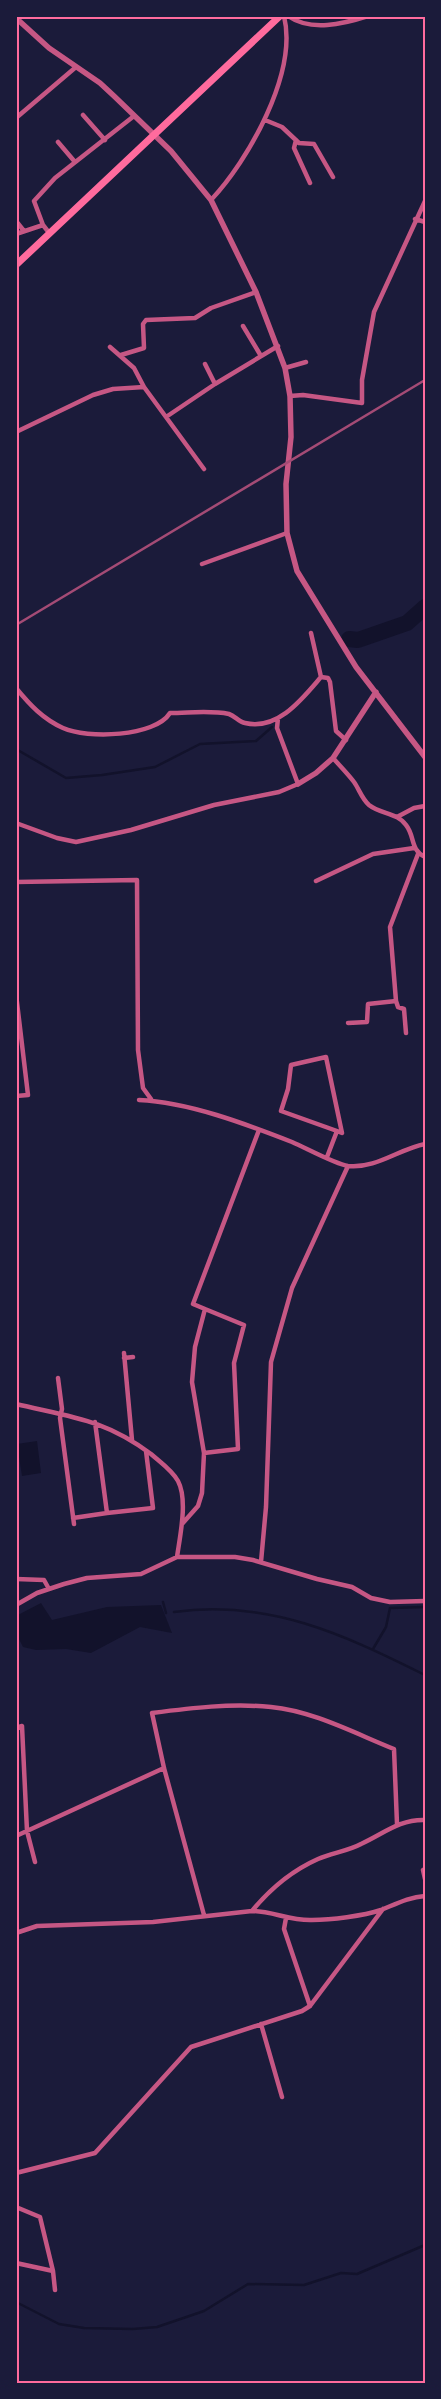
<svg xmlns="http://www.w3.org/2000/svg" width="441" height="2399" viewBox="0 0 441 2399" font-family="'Noto Sans',sans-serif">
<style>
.water{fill:#12122b}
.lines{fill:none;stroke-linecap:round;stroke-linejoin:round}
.stream{stroke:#12122b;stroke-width:2.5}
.river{stroke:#12122b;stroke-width:16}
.minor{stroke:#c65784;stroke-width:4.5}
.tertiary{stroke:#c65784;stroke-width:5.5}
.primary{stroke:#ff6b9d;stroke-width:7}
.rail{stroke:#a44b75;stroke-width:2.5}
.neatline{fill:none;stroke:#ff6b9d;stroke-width:2}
</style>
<rect width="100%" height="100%" fill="#1b1b3a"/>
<path class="water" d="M 37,1441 L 41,1473 L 22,1476 L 17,1444 Z
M 41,1603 L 52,1620 L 107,1607 L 161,1605 L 172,1633 L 140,1627 L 91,1653 L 66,1649 L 36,1650 L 23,1647 L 16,1633 L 16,1616 Z"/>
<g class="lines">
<path class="stream" d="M 16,749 L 66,778 L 102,775 L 155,767 L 200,744 L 256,741 L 272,727
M 163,1602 L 166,1613
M 174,1612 C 268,1599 343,1634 425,1675
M 373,1649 L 386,1627 L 390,1608 L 425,1607
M 16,2302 L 59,2324 L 84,2328 L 133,2329 L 157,2327 L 204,2311 L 248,2284 L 304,2285 L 341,2273 L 357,2274 L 425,2245"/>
<path class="river" d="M 349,639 L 358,640 L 407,623 L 425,607"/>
<path class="minor" d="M 288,16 C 311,32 343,24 368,16
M 83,115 L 105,140
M 16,118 L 76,67
M 265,120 L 282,127 L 299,143 L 314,144 L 333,177
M 296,140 L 294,148 L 310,183
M 58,142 L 75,162
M 211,200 C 248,161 298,73 284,16
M 415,219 L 425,222
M 16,221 L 24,231
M 16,234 L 43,225
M 50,234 L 43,225 L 34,201 L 55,178 L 134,116
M 243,326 L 261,356
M 110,347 L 134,368 L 144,387 L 204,469
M 121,355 L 144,348 L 143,324 L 146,320 L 195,318 L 211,308 L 256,292
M 205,364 L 215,384
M 285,368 L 306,362
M 290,396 L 303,395 L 362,403 L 362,380 L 374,312 L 425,201
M 166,417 L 215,384 L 278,346
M 16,432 L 93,395 L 113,389 L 144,387
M 202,564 L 287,533
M 311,633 L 321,677
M 16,688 C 30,705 43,719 63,728 C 87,739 155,737 170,713 C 189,713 210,710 229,714 C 235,716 239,722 245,723 C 278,731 303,698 321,677 L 328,678 L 330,682 L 336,731 L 346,740
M 333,758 C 340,766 348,774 354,782 C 359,789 362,799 369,805 C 380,814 398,813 406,825 C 415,836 410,850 425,857
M 397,817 L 414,808 L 425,806
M 16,823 L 57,838 L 76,842 L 131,830 L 214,805 L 279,792 L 298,784 L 277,728 L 278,718
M 316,881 L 373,854 L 414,848
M 16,882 L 137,880 L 138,1050 L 143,1088 L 151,1099
M 16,994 L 28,1095 L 16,1096
M 396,1001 L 398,1007 L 404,1009 L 406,1033
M 348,1023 L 367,1022 L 368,1004 L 396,1001 L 390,927 L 418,854
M 139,1100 C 188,1102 246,1124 292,1142 C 306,1148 335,1164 348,1166 C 376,1169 399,1149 425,1144
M 327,1157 L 337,1131 L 281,1111 L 288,1089 L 291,1065 L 326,1057 L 342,1133 L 337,1131
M 124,1353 L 132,1440
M 124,1358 L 133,1357
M 58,1378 L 62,1409 L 60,1418 L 74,1524
M 16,1404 C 71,1417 104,1419 151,1454 C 160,1462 172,1470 178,1481 C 188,1500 180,1536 177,1557
M 95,1422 L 107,1513 L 153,1508 L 146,1451
M 204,1453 L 238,1449 L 234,1363 L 244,1325 L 205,1309
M 73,1518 L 107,1513
M 182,1524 L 198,1506 L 202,1493 L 204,1453 L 192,1382 L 195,1347 L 205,1309 L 193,1304 L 259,1130
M 261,1562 L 266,1507 L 271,1362 L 292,1288 L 348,1166
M 16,1579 L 44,1580 L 49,1589
M 16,1605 L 37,1593 L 64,1584 L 87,1578 L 141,1574 L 177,1557 L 235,1557 L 253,1560 L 317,1579 L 352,1587 L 371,1598 L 390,1602 L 425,1601
M 16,1728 L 22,1726 L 27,1831 L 35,1862
M 16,1836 L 164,1768
M 425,1869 L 423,1870 L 425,1879
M 252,1911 C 270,1889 291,1871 318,1859 C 332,1853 348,1851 361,1844 C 383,1834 400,1819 425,1820
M 204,1915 L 164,1768 L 152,1713 C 191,1708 231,1703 271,1707 C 313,1711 354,1733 394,1749 L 397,1824
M 286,1918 L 284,1929 L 310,2006
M 16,1933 L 37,1926 L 153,1922 L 252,1911 C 272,1911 291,1921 312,1920 C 331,1920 363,1916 381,1910 C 396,1904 409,1897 425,1896
M 261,2024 L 282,2097
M 16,2173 L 95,2153 L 191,2047 L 302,2011 L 310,2006 L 383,1909
M 16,2207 L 40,2217 L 53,2271 L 55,2290
M 16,2263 L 53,2271"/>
<path class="tertiary" d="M 16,18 L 49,48 L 100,83 L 114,96 L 171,151 L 211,200 L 256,292 L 285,368 L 290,396 L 291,437 L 286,484 L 287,533 L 297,571 L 356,667 L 425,757
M 298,784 L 316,773 L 333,758 L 376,692"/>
<path class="primary" d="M 16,265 L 280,16"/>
<path class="rail" d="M 16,625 L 425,380"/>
</g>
<rect width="441" height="2399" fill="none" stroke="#1b1b3a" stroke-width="35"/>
<rect x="18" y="18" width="406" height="2364" class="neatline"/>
</svg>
